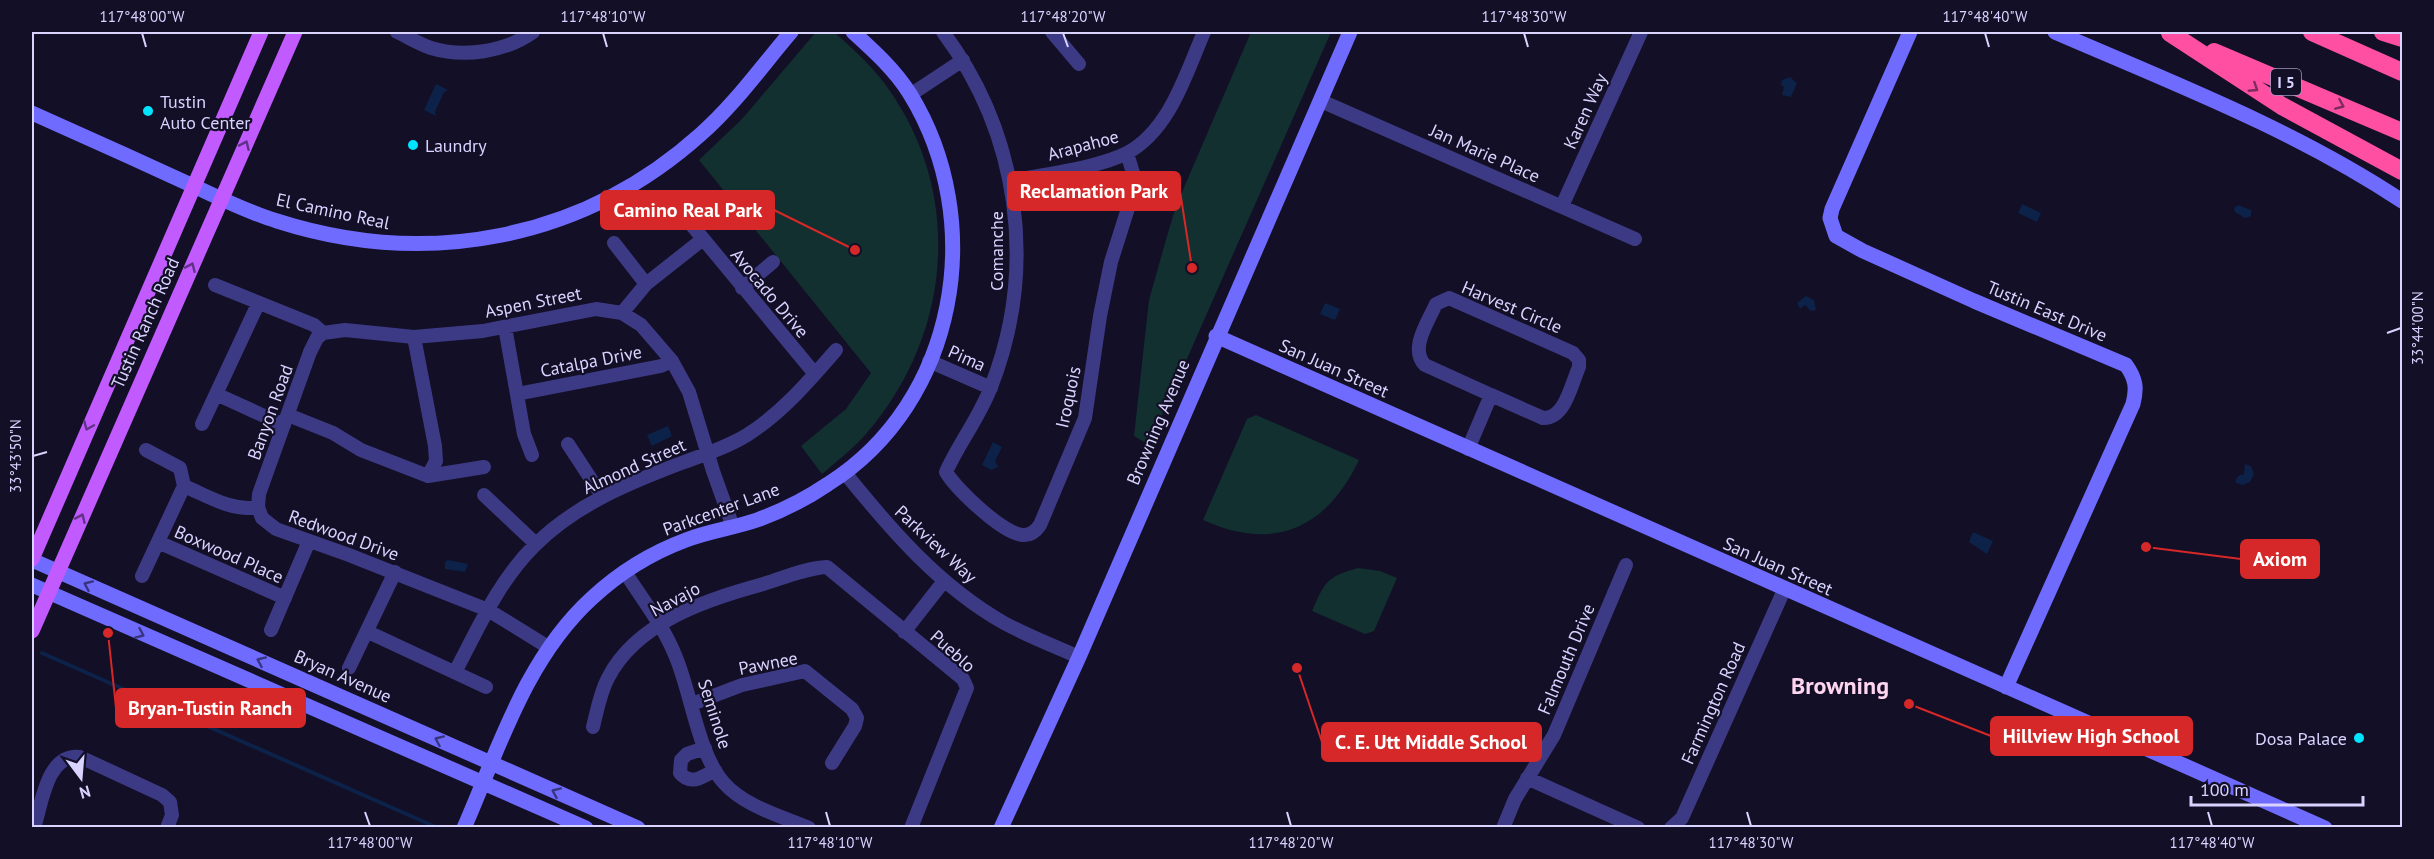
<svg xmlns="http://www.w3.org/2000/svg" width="2434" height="859" viewBox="0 0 2434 859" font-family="'PT Sans',sans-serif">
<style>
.green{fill:#12302f}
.water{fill:#0c2248}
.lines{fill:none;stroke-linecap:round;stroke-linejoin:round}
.stream{stroke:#0c2248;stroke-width:4}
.street{stroke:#3d3a85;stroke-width:14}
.secondary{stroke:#6f6bff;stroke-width:15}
.primary{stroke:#c25bff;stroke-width:15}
.highway{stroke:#ff4fa3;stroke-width:18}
.oneway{stroke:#7d2c5e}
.oneway2{stroke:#623188}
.oneway3{stroke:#38347d}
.ticks{fill:none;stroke:#d9d4ff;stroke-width:2}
.poi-dot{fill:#00e5ff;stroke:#130f26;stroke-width:2}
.labels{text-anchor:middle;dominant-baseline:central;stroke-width:4.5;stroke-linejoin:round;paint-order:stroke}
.shield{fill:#130f26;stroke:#9e99be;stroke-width:1.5}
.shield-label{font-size:16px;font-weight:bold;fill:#d9d4ff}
.poi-label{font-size:18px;fill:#d9d4ff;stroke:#130f26;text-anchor:start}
.street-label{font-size:18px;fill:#d9d4ff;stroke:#130f26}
.district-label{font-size:24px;font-weight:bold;fill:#ffd6f0;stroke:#130f26}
.leader{fill:none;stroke:#d62828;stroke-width:2}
.callout-dot{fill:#d62828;stroke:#130f26;stroke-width:2}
.callout{fill:#d62828;stroke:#d62828;stroke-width:2}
.callout-label{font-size:20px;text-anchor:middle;font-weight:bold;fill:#fff}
.neatline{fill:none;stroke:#d9d4ff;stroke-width:2}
.ticks-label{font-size:15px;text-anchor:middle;fill:#d9d4ff}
</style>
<rect width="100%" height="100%" fill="#130f26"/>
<path class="green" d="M 816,32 L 834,32 C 852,48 870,64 885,84 C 965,192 952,335 866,434 C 853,449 837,461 822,474 L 801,446 L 846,409 L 871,373 L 699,160 L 742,119 Z
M 1251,32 L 1331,32 L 1149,445 L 1134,436 L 1149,300 L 1167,236 L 1176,206 Z
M 1256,415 L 1359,460 C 1326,529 1274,552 1203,520 L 1247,419 Z
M 1358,568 L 1380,571 L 1397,578 L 1374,631 L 1365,634 L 1312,611 C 1325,582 1326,577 1358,568 Z"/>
<path class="water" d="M 1790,77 L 1797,83 L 1791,97 L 1782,95 L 1784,87 L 1781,85 L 1782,80 Z
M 436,84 L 448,90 L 444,92 L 435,112 L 436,116 L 424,110 Z
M 2022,204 L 2041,213 L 2037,222 L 2018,213 Z
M 2238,205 L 2251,210 L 2251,216 L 2245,218 L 2235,212 L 2234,208 Z
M 1806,296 L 1814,300 L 1816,310 L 1811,311 L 1805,305 L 1800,309 L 1797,303 Z
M 1325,303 L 1340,309 L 1335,320 L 1320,314 Z
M 668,426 L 672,436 L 652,446 L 647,435 Z
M 993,442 L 1002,447 L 995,461 L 998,467 L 991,470 L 982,465 Z
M 2245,464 L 2251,466 L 2254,474 L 2250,482 L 2242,485 L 2235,482 L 2238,476 L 2244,474 Z
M 1973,532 L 1993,541 L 1987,554 L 1969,542 Z
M 448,560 L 468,564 L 465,572 L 445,569 L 445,562 Z"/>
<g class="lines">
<path class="stream" d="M 42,653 L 438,828"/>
<path class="street" d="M 397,32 C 408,37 419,44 431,48 C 464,58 505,52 533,32
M 943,32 C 1019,134 1038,267 991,387 C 979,418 959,443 946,472 C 956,489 1005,536 1024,535 C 1031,535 1036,531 1040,525 L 1085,418 L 1100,316 L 1111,262 L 1136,183 L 1127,153
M 1052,32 L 1079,64
M 910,95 L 963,60
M 1321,101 L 1635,239
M 1011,181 C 1044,174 1098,168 1127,153 C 1170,130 1186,73 1204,32
M 676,206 L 815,374
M 1562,206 L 1641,32
M 614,243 L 646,284
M 215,285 L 314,325 L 323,333 L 345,330 L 414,337 L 483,331 L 596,309 L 622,313 L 641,325 L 672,361 L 689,392 L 713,471 L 733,527
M 742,288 L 773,262
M 622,313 L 646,284 L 703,239
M 505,327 L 524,434 L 532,455
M 414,337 L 435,446 L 436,461 L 428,476
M 929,361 L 991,388
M 216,394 L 284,425
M 517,394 L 661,366 L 672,361
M 288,415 L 333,433 L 361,450 L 428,476 L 484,467
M 202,424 L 258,304
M 568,444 L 602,496
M 1468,449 L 1491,395 L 1425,365 C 1409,349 1428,322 1436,304 L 1449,298 L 1573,353 L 1579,360 L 1579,367 C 1571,385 1565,419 1543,418 L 1491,395
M 146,450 L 180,468 L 184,486 C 208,496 232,512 258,507 L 262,518 L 276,529 L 349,555 L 488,610 L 548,647
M 845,473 C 891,530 939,586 1004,623 C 1028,636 1054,646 1079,657
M 484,495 L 536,544
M 258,507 L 259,494 L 310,352 L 317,338 L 323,333
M 158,542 L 285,598
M 625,572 C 642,599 663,625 675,655 C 691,691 698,755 724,783 C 744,806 781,816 809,828
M 142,576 L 184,486
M 271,630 L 309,541
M 368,632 L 486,687
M 904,632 L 944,581
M 349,668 L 395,572
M 455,672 C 479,627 498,582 534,546 C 574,506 624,485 676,465 C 700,456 726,448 747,435 C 782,413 809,381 836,350
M 692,704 L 742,685 L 805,671 L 852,709 L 857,718 L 855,726 L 832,763
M 593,727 C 597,711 600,693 608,678 C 636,623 705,600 760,585 C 781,579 805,568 827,567 L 963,679 L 967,688 L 911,828
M 705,748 L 687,754 L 681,760 L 680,773 C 691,786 703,777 715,770
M 1527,778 L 1638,828
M 34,828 C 42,803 47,753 80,757 L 162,795 L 170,802 L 172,815 L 167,828
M 1503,828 L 1515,799 L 1554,735 L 1626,565
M 1671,828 L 1682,818 L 1784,590"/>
<path class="secondary" d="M 1910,32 L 1832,209 L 1830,218 L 1836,236 L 1863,251 L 1974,301 L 2126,365 C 2136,379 2137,388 2133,404 L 2006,687
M 2055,32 C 2173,83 2295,130 2402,201
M 32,113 C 84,136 137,160 189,184 C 218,197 247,212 277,221 C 427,269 583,240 701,134 C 735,104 762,66 791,32
M 1216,336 L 2325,828
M 32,560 L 638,828
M 32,585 L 586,828
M 464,828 C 499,748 526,658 592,598 C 619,573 651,553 686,540 C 709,531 734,528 757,520 C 782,511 806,499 828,484 C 958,402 988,221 910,94 C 895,70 874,51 853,32
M 1001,828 L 1079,657 L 1350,32"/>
<path class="primary" d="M 32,559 L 261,32
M 32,631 L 295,32"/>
<path class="highway" d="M 2312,32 L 2402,72
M 2383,32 L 2402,38
M 2170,33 L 2282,106 L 2402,171
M 2214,52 L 2402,132"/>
</g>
<defs><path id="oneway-chevron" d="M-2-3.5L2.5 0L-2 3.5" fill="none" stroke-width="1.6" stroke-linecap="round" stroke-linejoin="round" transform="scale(1.5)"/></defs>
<g class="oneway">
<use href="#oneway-chevron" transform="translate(2254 88) rotate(33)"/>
<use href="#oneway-chevron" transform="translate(2340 105) rotate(23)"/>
</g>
<g class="oneway2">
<use href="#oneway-chevron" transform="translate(245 145) rotate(-66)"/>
<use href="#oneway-chevron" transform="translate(191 267) rotate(-66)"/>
<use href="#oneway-chevron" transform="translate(88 426) rotate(113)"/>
<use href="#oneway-chevron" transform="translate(81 518) rotate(-66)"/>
</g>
<g class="oneway3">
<use href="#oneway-chevron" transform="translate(88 585) rotate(-156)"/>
<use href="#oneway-chevron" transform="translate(140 634) rotate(24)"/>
<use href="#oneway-chevron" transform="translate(261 661) rotate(-156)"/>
<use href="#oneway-chevron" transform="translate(439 740) rotate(-156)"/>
<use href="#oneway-chevron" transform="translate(556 792) rotate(-156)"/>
</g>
<path class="ticks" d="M 142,33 L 146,47M 603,33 L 607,47M 1063,33 L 1068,47M 1524,33 L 1528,47M 1985,33 L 1989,47M 2387,333 L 2401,328M 33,456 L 47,452M 365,812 L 370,826M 826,812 L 830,826M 1287,812 L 1291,826M 1747,812 L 1751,826M 2208,812 L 2212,826"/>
<g class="poi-dot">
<circle cx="148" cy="111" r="6"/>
<circle cx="413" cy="145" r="6"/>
<circle cx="2359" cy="738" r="6"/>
</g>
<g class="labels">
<rect class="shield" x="2271" y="69" width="30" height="26" rx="4.5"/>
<g class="shield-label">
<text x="2286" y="82">I 5</text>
</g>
<g class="poi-label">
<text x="160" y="101">Tustin<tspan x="160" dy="21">Auto Center</tspan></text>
<text x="425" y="145">Laundry</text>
<text x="2347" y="738" text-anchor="end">Dosa Palace</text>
</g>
<g class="street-label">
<text transform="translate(1585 111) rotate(-66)">Karen Way</text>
<text transform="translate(1083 145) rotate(-15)">Arapahoe</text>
<text transform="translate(1485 153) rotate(24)">Jan Marie Place</text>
<text transform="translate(333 211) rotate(12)">El Camino Real</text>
<text transform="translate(996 251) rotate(-90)">Comanche</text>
<text transform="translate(770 293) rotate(50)">Avocado Drive</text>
<text transform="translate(533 302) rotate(-11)">Aspen Street</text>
<text transform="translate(1512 307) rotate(23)">Harvest Circle</text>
<text transform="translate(2047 311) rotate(23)">Tustin East Drive</text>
<text transform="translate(145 323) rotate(-66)">Tustin Ranch Road</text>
<text transform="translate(967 358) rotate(24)">Pima</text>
<text transform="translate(591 361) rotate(-11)">Catalpa Drive</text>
<text transform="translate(1334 368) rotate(24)">San Juan Street</text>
<text transform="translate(1068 397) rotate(-78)">Iroquois</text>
<text transform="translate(270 412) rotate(-70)">Banyon Road</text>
<text transform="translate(1158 422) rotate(-67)">Browning Avenue</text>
<text transform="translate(634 466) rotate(-24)">Almond Street</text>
<text transform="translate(721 509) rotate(-20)">Parkcenter Lane</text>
<text transform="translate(344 535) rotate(20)">Redwood Drive</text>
<text transform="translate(936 544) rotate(43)">Parkview Way</text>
<text transform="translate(229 554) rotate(24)">Boxwood Place</text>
<text transform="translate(1778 566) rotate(24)">San Juan Street</text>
<text transform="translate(675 599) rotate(-28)">Navajo</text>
<text transform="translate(953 651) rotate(42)">Pueblo</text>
<text transform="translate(1566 659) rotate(-67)">Falmouth Drive</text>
<text transform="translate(768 663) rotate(-11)">Pawnee</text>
<text transform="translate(343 676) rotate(24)">Bryan Avenue</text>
<text transform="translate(1713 703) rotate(-66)">Farmington Road</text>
<text transform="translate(715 714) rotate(72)">Seminole</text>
</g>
<g class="district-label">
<text x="1840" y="685">Browning</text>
</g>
</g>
<path class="leader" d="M1192 268L1180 191M855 250L774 210M2146 547L2241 559M108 633L116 708M1909 704L1991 736M1297 668L1322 742"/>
<g class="callout-dot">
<circle cx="1192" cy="268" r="6"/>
<circle cx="855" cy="250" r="6"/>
<circle cx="2146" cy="547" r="6"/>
<circle cx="108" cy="633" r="6"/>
<circle cx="1909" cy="704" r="6"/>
<circle cx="1297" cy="668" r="6"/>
</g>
<g class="callout">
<rect x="1008" y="172" width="172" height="38" rx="6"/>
<rect x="601" y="191" width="173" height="38" rx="6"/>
<rect x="2241" y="540" width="78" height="38" rx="6"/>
<rect x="116" y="689" width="189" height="38" rx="6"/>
<rect x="1991" y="717" width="201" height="38" rx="6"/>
<rect x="1322" y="723" width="219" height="38" rx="6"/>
</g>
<g class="callout-label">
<text x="1094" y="198">Reclamation Park</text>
<text x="688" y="217">Camino Real Park</text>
<text x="2280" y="566">Axiom</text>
<text x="210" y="715">Bryan-Tustin Ranch</text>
<text x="2091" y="743">Hillview High School</text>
<text x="1431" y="749">C. E. Utt Middle School</text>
</g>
<rect width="2434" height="859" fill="none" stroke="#130f26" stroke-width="66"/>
<g transform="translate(81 778) rotate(164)" stroke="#130f26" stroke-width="4.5" paint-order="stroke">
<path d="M0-4.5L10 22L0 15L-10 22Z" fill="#d9d4ff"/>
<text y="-9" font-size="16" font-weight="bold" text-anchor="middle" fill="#d9d4ff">N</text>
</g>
<path d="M2191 796v9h172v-9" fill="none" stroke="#d9d4ff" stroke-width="3"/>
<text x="2200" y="796" font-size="18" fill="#d9d4ff" stroke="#130f26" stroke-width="4.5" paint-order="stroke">100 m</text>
<rect x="33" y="33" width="2368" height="793" class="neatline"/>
<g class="ticks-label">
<text x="142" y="22">117°48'00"W</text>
<text x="603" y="22">117°48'10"W</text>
<text x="1063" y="22">117°48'20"W</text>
<text x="1524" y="22">117°48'30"W</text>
<text x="1985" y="22">117°48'40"W</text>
<text transform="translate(2418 328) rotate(-90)" y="5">33°44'00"N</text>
<text transform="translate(16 456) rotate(-90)" y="5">33°43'50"N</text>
<text x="370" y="848">117°48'00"W</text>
<text x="830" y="848">117°48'10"W</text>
<text x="1291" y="848">117°48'20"W</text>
<text x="1751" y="848">117°48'30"W</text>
<text x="2212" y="848">117°48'40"W</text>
</g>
</svg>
